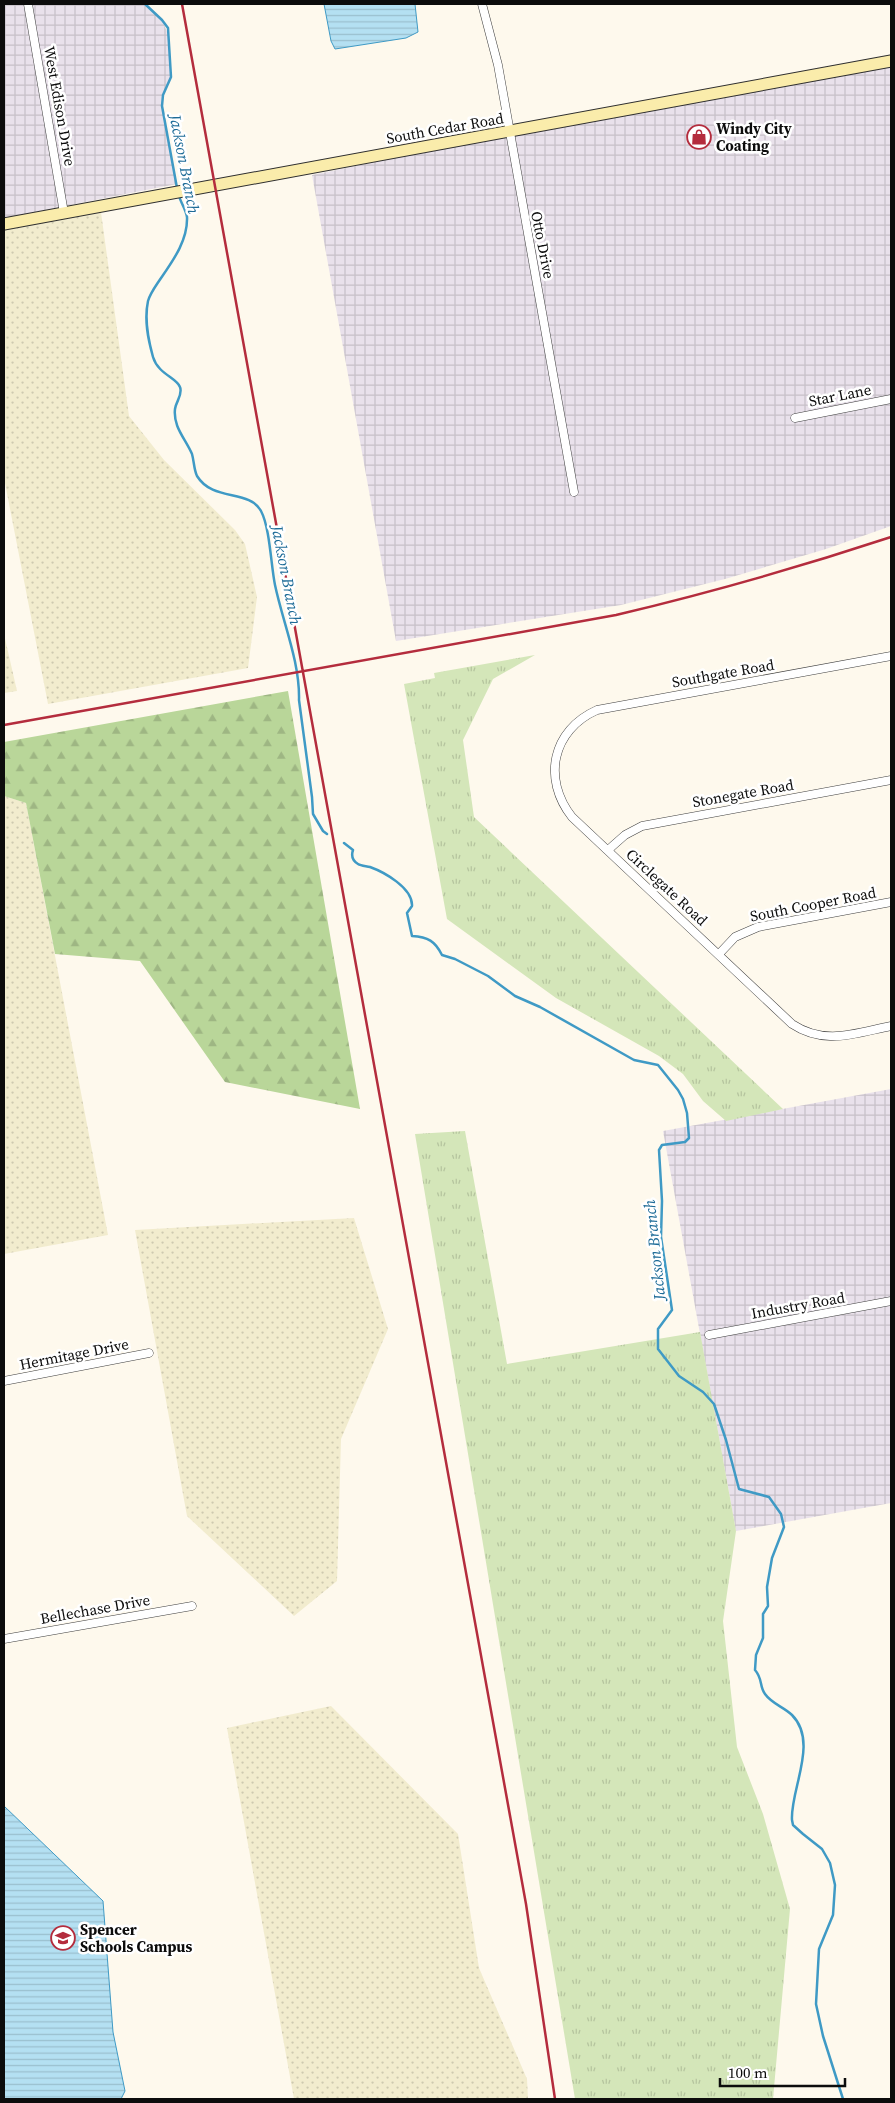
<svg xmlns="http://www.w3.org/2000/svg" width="895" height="2103" viewBox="0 0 895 2103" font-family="'Source Serif 4',serif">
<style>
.industrial{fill:url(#industrial-grid)}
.farmland{fill:url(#farmland-dots)}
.grass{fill:url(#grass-tufts)}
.forest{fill:url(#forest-firs)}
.water{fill:url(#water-rules);stroke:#3f9ac5}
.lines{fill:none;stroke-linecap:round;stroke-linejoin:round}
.stream{stroke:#3f9ac5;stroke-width:2.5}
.street-casing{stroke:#3f3f3f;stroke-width:9}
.secondary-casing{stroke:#2e2e2e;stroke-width:13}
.street{stroke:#fff;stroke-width:8}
.secondary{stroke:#faecab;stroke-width:11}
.rail{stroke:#b42c3d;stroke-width:2.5}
.labels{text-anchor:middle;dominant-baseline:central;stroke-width:5;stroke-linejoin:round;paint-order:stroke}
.street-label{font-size:15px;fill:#0c0c0c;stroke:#fff}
.poi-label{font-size:15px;font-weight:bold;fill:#0c0c0c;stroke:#fff;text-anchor:start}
.water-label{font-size:16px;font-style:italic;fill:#1d6b97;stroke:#fff}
</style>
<defs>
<pattern id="industrial-grid" width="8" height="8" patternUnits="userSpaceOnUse" patternTransform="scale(1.25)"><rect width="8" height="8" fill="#e9e1eb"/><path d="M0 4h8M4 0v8" fill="none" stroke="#c7c0c8"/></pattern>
<pattern id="farmland-dots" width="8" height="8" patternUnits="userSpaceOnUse" patternTransform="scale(1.25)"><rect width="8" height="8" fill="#f2ecce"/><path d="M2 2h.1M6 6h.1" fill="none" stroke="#cec9b0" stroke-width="1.8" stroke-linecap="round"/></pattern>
<pattern id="grass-tufts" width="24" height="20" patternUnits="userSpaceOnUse" patternTransform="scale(1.25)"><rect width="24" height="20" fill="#d4e6b9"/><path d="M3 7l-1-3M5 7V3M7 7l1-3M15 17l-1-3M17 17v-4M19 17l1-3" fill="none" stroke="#b5c49e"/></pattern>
<pattern id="forest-firs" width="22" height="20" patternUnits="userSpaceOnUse" patternTransform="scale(1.25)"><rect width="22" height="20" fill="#b9d699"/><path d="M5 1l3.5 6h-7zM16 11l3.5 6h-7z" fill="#9eb683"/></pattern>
<pattern id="water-rules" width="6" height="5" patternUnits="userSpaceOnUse" patternTransform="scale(1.25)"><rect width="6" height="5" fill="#b4e0f2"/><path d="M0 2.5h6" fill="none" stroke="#9abfce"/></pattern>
</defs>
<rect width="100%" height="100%" fill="#fef9ed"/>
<path class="industrial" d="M 4,4 L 145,4 L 162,20 L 168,34 L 171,77 L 163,95 L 162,106 L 177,184 L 4,218 Z
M 891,66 L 891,526 L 826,549 L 725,579 L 621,605 L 396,641 L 312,175 L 513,134 Z
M 891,1089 L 891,1503 L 736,1531 L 663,1131 Z"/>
<path class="farmland" d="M 100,205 L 129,416 L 164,460 L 235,530 L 245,544 L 257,597 L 248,668 L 48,704 L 4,478 L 4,223 Z
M 4,634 L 17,691 L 4,693 Z
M 4,796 L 26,803 L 108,1235 L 4,1254 Z
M 354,1218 L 388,1329 L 341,1439 L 337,1581 L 294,1616 L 187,1516 L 135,1230 Z
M 331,1706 L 458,1834 L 479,1968 L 527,2079 L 528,2099 L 294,2099 L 227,1728 Z"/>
<path class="grass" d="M 535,655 L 493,679 L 463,740 L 474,817 L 783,1109 L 726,1121 L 703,1101 L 683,1074 L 659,1056 L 556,998 L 447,919 L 404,684 L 435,678 L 434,673 Z
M 465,1131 L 507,1364 L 700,1332 L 736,1531 L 723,1621 L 737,1747 L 763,1814 L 790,1909 L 773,2099 L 575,2099 L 415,1134 Z"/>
<path class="forest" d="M 288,691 L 360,1109 L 225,1082 L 140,961 L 55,954 L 26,803 L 4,796 L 4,742 Z"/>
<path class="water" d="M 324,4 L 415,4 L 418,32 L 406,38 L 335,49 L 331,41 Z
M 4,1806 L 103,1901 L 113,2032 L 125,2091 L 121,2099 L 4,2099 Z"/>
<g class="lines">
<path class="stream" d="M 145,4 L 162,20 L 168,28 L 171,77 L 163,95 L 162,106 L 177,188
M 179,196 C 181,203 186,210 187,217 C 188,241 172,262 159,281 C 155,287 150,294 148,301 C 144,320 148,339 153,357 C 158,374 177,378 180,387 C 183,395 176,401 175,409 C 173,427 185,438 192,454 C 194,461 194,470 197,476 C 213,502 249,489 261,511 C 270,528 271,566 275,585 C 283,623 300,662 299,700 L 312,797 L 313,814 L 323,831 L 327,834
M 344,843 L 353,850 C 351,856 353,861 358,864 C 361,866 366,866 370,867 C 384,872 413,888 412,906 L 407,913 L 412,936 C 428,937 435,941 442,955 L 455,959 L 488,976 L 515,996 L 540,1007 L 634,1060 L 658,1065 L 678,1090 L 683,1099 L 687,1113 L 689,1138 L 685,1142 L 662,1145 L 659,1150 L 662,1201 L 661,1237 L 672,1310 L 658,1329 L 658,1349 L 679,1376 L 703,1392 L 714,1404 L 726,1440 L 739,1489 L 769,1497 L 781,1514 L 784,1527 L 772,1558 L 767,1587 L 768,1606 L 763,1614 L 763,1638 L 756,1655 L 755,1670 C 763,1679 759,1686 765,1694 C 772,1704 784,1707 792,1715 C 819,1742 790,1790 792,1820 L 793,1825 L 803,1834 L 822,1849 L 830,1863 L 835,1885 L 833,1915 L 819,1949 L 816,2004 L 823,2036 L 843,2099"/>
<g class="street-casing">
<path id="street" d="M 28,4 L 64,213
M 482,4 L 498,65 L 574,492
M 795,418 L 891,399
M 891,656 L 597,710 C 552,730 542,779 572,817 L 792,1024 C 825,1046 856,1033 891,1026
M 608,850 L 625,835 L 642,826 L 891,780
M 719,954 L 735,937 L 758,927 L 891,902
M 709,1335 L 891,1301
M 4,1381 L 149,1353
M 4,1639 L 192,1606"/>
</g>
<g class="secondary-casing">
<path id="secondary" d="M 4,224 L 891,61"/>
</g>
<use href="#street" class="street"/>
<use href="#secondary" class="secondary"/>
<path class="rail" d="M 182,4 L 526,1904 L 555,2099
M 4,725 L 616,615 C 709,593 800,567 891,537"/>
</g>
<defs>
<g id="shop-ring" transform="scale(1.25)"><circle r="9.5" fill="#fff" stroke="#b42c3d" stroke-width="1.5"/><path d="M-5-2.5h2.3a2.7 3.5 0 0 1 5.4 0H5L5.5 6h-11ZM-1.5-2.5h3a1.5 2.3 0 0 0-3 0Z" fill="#b42c3d"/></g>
<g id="school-ring" transform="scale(1.25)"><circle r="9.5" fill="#fff" stroke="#b42c3d" stroke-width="1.5"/><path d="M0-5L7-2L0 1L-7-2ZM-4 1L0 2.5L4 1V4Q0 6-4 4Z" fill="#b42c3d"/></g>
</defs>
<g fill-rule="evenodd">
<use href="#shop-ring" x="699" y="137"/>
<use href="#school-ring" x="63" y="1938"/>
</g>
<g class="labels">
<g class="street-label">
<text transform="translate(60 106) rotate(80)">West Edison Drive</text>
<text transform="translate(445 128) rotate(-10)">South Cedar Road</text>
<text transform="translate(543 245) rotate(79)">Otto Drive</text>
<text transform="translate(840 395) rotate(-11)">Star Lane</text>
<text transform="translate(723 673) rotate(-10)">Southgate Road</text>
<text transform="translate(743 793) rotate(-10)">Stonegate Road</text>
<text transform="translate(667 887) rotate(43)">Circlegate Road</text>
<text transform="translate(813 904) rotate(-11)">South Cooper Road</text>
<text transform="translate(798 1305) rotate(-10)">Industry Road</text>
<text transform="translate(74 1354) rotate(-11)">Hermitage Drive</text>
<text transform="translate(95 1609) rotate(-10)">Bellechase Drive</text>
</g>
<g class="poi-label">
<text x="716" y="128">Windy City<tspan x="716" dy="17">Coating</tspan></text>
<text x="80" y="1929">Spencer<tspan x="80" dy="17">Schools Campus</tspan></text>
</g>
<g class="water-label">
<text transform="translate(185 164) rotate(79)">Jackson Branch</text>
<text transform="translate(287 575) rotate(79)">Jackson Branch</text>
<text transform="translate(654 1250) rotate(-96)">Jackson Branch</text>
</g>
</g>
<rect width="895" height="2103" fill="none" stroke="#0c0c0c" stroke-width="10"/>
<path d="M720 2078v8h125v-8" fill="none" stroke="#0c0c0c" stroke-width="2.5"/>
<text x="728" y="2078" font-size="15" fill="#0c0c0c" stroke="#ffffff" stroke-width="4" paint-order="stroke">100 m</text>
</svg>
